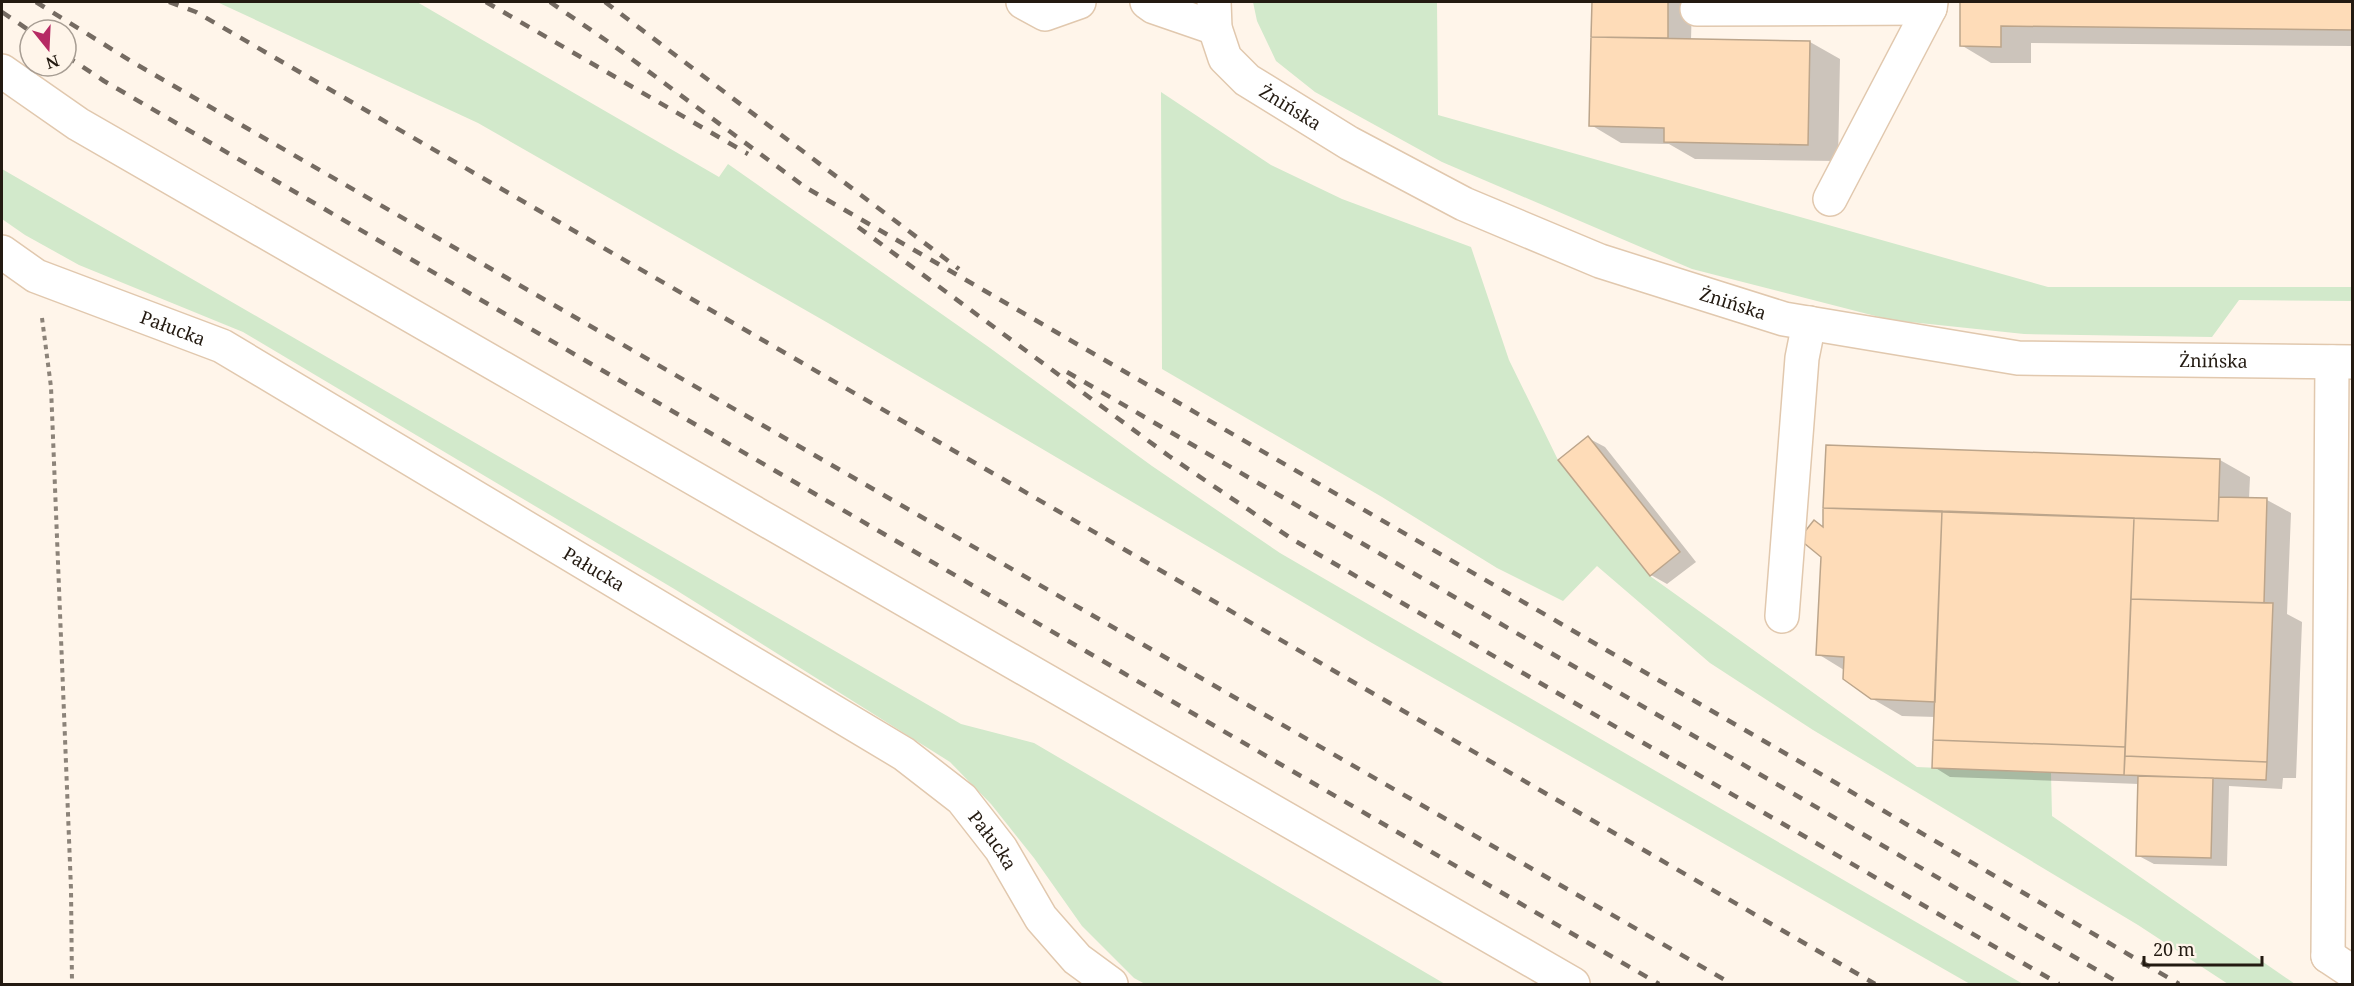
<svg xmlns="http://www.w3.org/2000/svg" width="2354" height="986" viewBox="0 0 2354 986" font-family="'Noto Serif',serif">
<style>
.green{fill:#d2e9cb}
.shadow{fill:#0003}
.building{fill:#fedcb8;stroke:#bca58b;stroke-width:1.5}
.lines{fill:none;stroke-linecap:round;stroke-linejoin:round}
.minor-casing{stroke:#e1c8ae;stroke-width:36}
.path{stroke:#8c8379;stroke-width:4;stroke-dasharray:4.5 4.5;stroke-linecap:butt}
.minor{stroke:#fff;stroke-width:33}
.rail{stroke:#756b62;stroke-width:4.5;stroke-dasharray:10 10;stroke-linecap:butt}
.labels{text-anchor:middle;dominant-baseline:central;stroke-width:6;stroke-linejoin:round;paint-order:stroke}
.street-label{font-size:18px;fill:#231a11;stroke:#fff5ea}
</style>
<rect width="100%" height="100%" fill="#fff5ea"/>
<path class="green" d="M 217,2 L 417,2 L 719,177 L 728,164 L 990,348 L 1152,466 L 1280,553 L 2023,984 L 1970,984 L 1372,643 L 828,323 L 478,123 Z
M 1253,2 L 1437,2 L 1438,115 L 2048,287 L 2352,287 L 2352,301 L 2239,300 L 2212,337 L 2024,334 L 1891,320 L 1692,269 L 1442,162 L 1315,92 L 1276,61 L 1257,21 Z
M 1161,92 L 1271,165 L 1342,199 L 1471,247 L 1509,360 L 1558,460 L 1650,576 L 1917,767 L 2051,773 L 2052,816 L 2295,984 L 2228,984 L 2138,925 L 1813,730 L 1710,663 L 1597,566 L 1563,601 L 1497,568 L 1382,497 L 1162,369 Z
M 2,169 L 961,724 L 1034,743 L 1445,984 L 1145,984 L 1134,978 L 1082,926 L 1034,858 L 991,804 L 950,762 L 676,590 L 243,332 L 79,265 L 25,235 L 2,219 Z"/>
<path class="shadow" d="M 1593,2 L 1692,2 L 1691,40 L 1810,42 L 1840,59 L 1838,161 L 1695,159 L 1669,144 L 1621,143 L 1591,125 Z
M 1962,2 L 2352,2 L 2352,46 L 2031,43 L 2031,63 L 1991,63 L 1961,45 Z
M 1588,438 L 1605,447 L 1696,562 L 1667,584 L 1651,575 Z
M 2220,460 L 2250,477 L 2249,499 L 2267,500 L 2291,513 L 2287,614 L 2302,622 L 2296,778 L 2283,778 L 2282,789 L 2229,786 L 2227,866 L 2154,864 L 2137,855 L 2139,784 L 1950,777 L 1934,767 L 1936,717 L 1902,716 L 1871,698 L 1844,670 L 1818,654 L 1824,528 Z"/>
<path class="building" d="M 1592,2 L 1668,2 L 1668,38 L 1591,37 Z
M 1960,2 L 2352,2 L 2352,30 L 2001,26 L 2001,47 L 1960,46 Z
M 1591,37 L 1810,41 L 1808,145 L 1664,142 L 1664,128 L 1589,126 Z
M 1588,436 L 1680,552 L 1650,576 L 1558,460 Z
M 1826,445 L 2220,459 L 2218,521 L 1823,508 Z
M 2219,497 L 2267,498 L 2264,603 L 2131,599 L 2134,518 L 2218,521 Z
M 1823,508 L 1942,511 L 1935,702 L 1871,699 L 1843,679 L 1844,657 L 1816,655 L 1821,557 L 1799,539 L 1814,520 L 1823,527 Z
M 1942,511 L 2134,518 L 2125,747 L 1933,740 Z
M 2131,599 L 2273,603 L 2267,762 L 2125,756 Z
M 1933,740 L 2125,747 L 2124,775 L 1932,768 Z
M 2125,756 L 2267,762 L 2266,780 L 2124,775 Z
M 2138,776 L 2213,778 L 2211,858 L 2136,856 Z"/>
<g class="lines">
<g class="minor-casing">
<g id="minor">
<path d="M 1023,2 L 1045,14 L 1079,2"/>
<path d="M 1147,2 L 1154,7 L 1215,28"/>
<path id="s1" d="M 1214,2 L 1215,28 L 1225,58 L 1247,80 L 1349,143 L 1464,204 L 1600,261 L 1784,319 L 2018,358 L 2352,362"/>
<path d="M 1697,9 L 1930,8"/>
<path d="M 2,71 L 78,124 L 1573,984"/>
<path d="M 1830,199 L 1930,8 L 1931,2"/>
<path id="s2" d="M 2,252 L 36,276 L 222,346 L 904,754 L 962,799 L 1001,849 L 1041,918 L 1077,959 L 1111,984"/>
<path d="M 1782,616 L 1802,358 L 1809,323"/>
<path d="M 2328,956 L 2332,362"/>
<path d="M 2328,956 L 2352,972"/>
</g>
</g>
<path class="path" d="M 42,318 L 51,387 L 71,889 L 72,984"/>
<use href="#minor" class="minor"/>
<path class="rail" d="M 36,2 L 134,63 L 1732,984
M 169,2 L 196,12 L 1875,984
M 486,2 L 748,154
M 550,2 L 610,43 L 805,187 L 1802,763 L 2179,984
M 605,2 L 959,269
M 2,12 L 30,31
M 66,56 L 104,81 L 1659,984
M 858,227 L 1169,456 L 1292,539 L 2059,984
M 1067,372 L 2121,984"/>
</g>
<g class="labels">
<g class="street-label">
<text stroke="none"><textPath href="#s1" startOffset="140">Żnińska</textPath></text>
<text stroke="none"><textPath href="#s1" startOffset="626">Żnińska</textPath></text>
<text stroke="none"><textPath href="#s2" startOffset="188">Pałucka</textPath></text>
<text stroke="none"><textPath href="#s1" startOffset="1112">Żnińska</textPath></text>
<text stroke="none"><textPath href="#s2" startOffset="674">Pałucka</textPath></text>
<text stroke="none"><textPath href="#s2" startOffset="1160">Pałucka</textPath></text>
</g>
</g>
<rect width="2354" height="986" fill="none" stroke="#231a11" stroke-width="6"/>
<g transform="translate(48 48) rotate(162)"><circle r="28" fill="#fff5ea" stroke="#a79d93" stroke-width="1.5"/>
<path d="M0-4.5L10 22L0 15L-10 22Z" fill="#b62a64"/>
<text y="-9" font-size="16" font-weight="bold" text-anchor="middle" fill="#231a11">N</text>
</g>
<path d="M2144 956v9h118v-9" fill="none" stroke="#231a11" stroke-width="3"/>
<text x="2153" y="956" font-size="18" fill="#231a11" stroke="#fff5ea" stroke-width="4.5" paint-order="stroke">20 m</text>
</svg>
